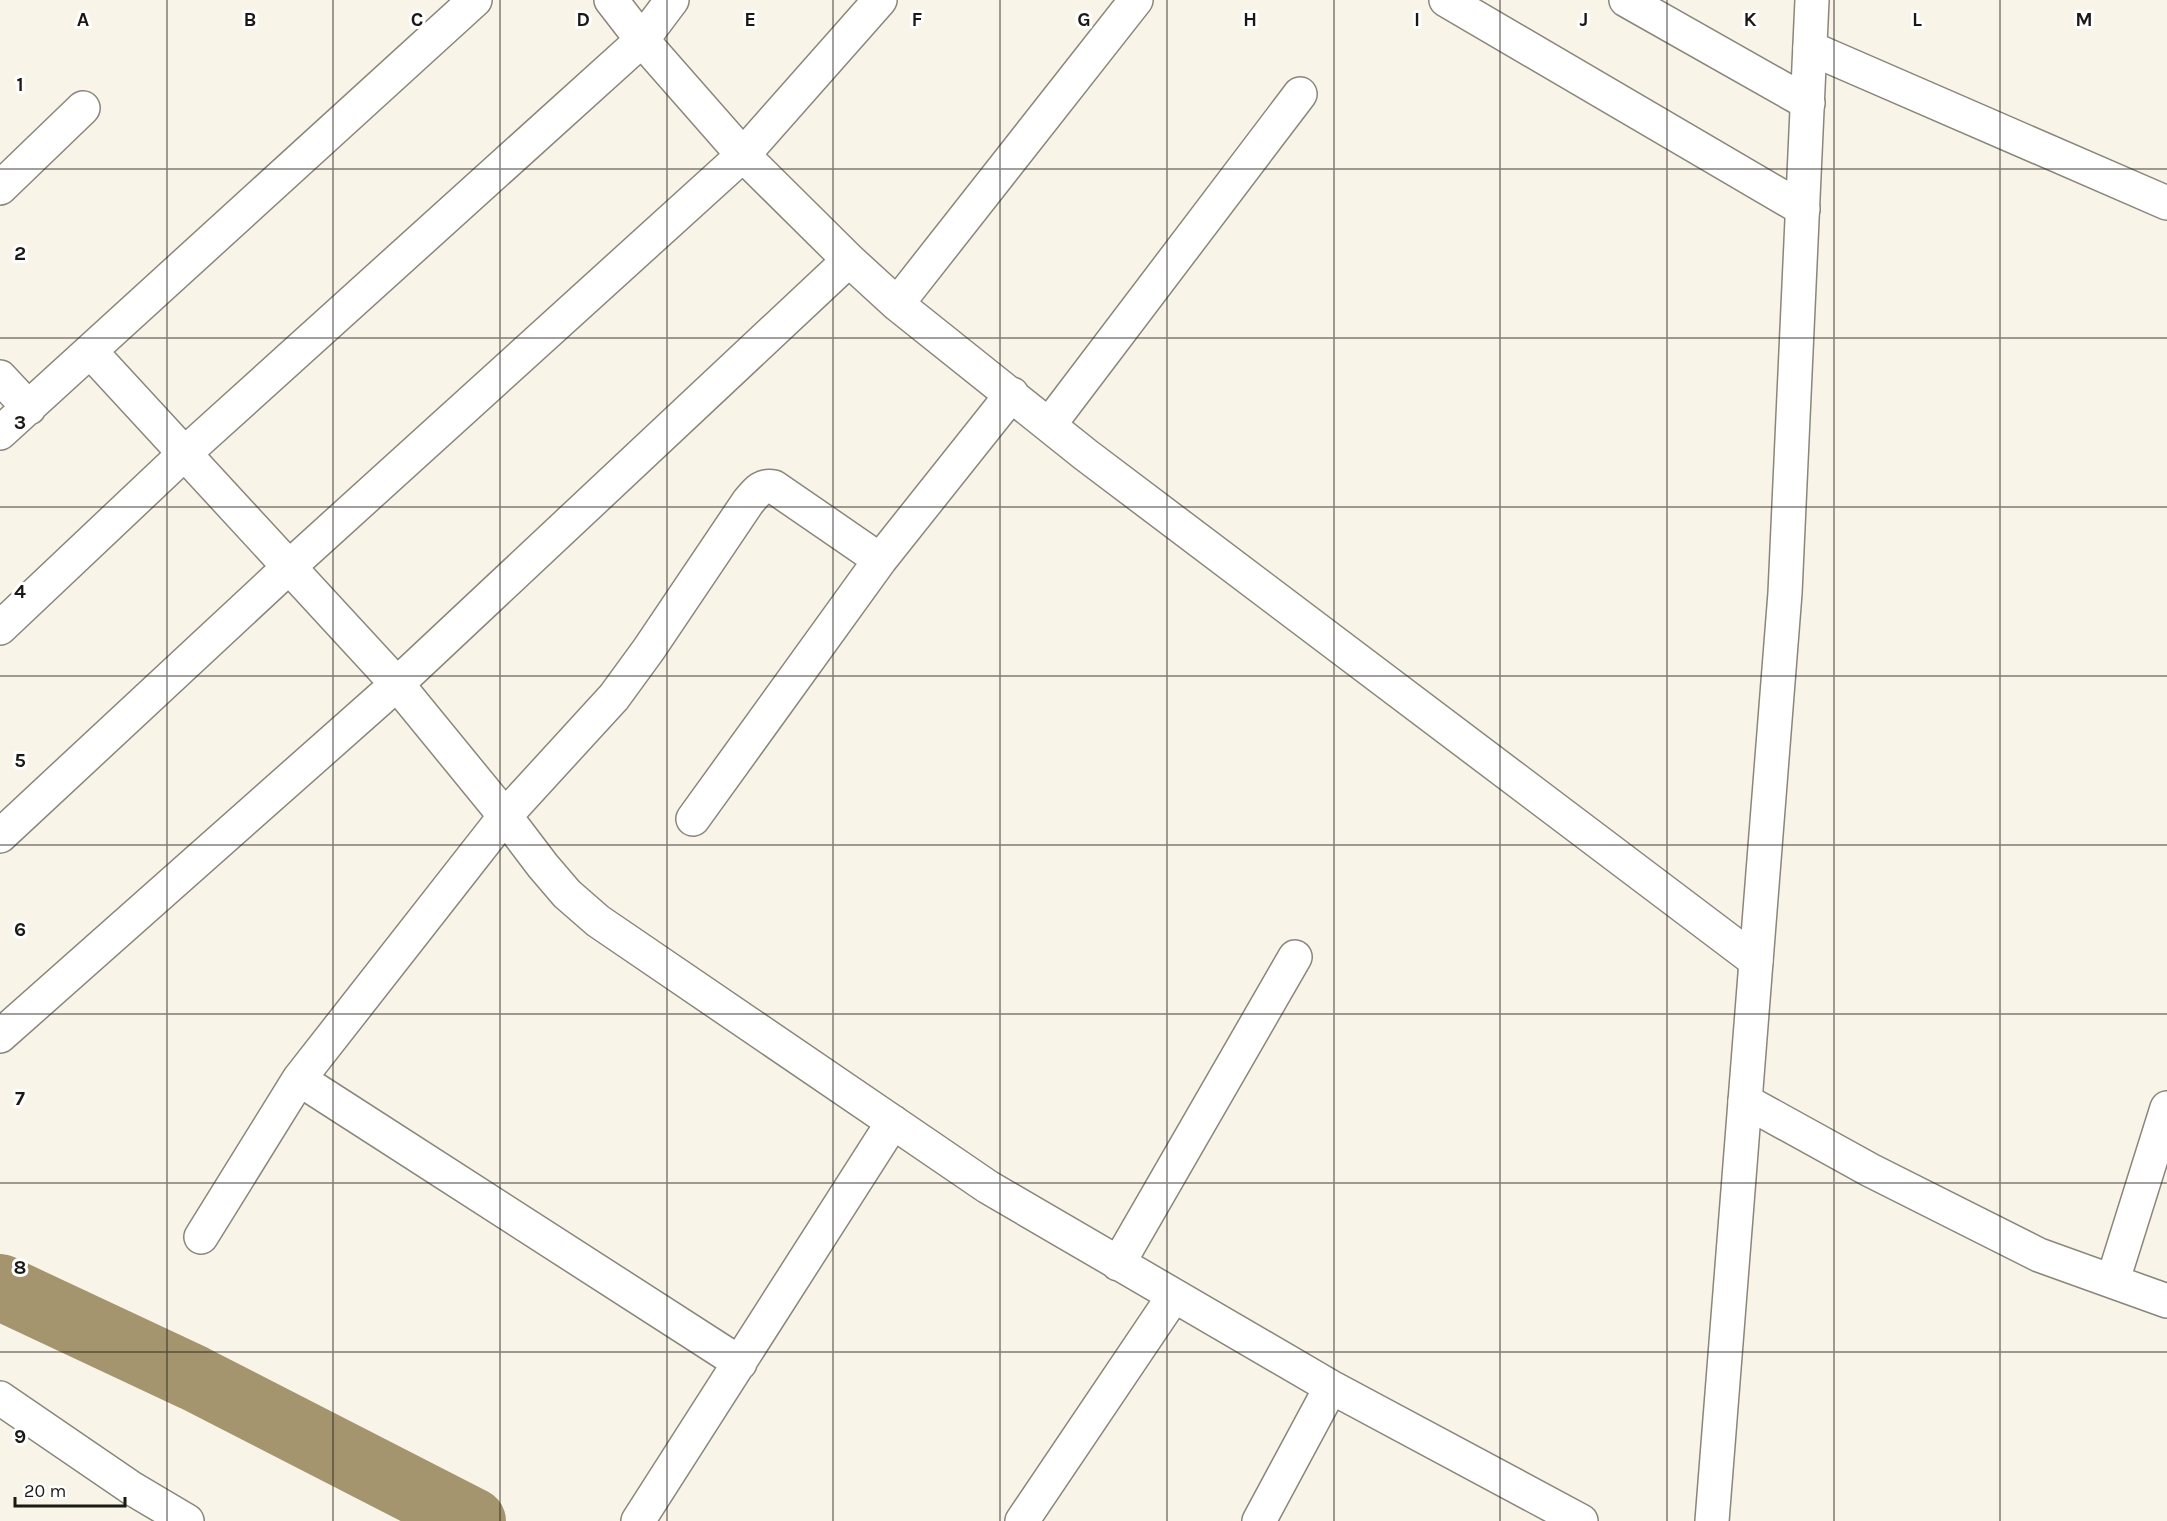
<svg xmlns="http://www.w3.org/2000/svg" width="2167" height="1521" viewBox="0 0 2167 1521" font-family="Karla,sans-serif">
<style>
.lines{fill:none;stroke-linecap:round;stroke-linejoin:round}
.river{stroke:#a5956e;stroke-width:66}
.minor-casing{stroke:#8b867b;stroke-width:36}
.tertiary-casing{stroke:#8b867b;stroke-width:36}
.minor{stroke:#fff;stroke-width:33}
.tertiary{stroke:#fff;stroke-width:33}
.grid{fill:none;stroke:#1b1915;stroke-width:1.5;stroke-opacity:0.55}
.grid-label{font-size:20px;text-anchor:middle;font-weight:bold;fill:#1b1915;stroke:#fff;stroke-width:6;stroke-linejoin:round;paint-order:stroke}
</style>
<rect width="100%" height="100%" fill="#f9f4e8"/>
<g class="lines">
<path class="river" d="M 0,1287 L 194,1378 L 473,1521"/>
<g class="minor-casing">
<path id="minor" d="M 611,0 L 642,40 L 743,155 L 849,260 L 897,304 L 1086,455 L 1756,961
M 1446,0 L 1803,209
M 1626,0 L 1808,103
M 1810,48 L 2167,203
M 0,188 L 83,108
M 897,304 L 1136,0
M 90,351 L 397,684 L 505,816 L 543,866 L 567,894 L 598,921 L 988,1187 L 1331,1387 L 1581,1521
M 0,377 L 29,408
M 1049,425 L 1300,94
M 0,433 L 475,0
M 0,628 L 184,454 L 642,40 L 672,0
M 693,819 L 880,560 L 1012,394
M 0,836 L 289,567 L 743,155 L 880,0
M 0,1036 L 397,684 L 849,260
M 299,1079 L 740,1363
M 1745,1101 L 1870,1170 L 2039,1255 L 2167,1301
M 201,1237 L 299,1079 L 505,816 L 614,697 L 649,649 L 748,502 C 756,493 761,484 774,487 L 880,560
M 1118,1264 L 1295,957
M 2113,1280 L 2167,1108
M 0,1398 L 133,1489 L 187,1521
M 638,1521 L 893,1122
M 1022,1521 L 1173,1297
M 1259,1521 L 1331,1387"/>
</g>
<g class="tertiary-casing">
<path id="tertiary" d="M 1712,1521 L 1785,593 L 1812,0"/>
</g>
<use href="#minor" class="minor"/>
<use href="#tertiary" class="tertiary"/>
</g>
<path class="grid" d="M 167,0 L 167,1521M 333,0 L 333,1521M 500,0 L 500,1521M 667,0 L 667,1521M 833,0 L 833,1521M 1000,0 L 1000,1521M 1167,0 L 1167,1521M 1334,0 L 1334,1521M 1500,0 L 1500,1521M 1667,0 L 1667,1521M 1834,0 L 1834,1521M 2000,0 L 2000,1521M 0,169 L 2167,169M 0,338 L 2167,338M 0,507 L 2167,507M 0,676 L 2167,676M 0,845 L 2167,845M 0,1014 L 2167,1014M 0,1183 L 2167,1183M 0,1352 L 2167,1352"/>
<g class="grid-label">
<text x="83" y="26">A</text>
<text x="250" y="26">B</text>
<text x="417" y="26">C</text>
<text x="583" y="26">D</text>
<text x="750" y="26">E</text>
<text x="917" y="26">F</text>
<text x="1084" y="26">G</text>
<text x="1250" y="26">H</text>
<text x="1417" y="26">I</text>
<text x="1584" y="26">J</text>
<text x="1750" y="26">K</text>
<text x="1917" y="26">L</text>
<text x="2084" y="26">M</text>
<text x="20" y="91">1</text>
<text x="20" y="260">2</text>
<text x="20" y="429">3</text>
<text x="20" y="598">4</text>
<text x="20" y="767">5</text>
<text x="20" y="936">6</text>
<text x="20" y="1105">7</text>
<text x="20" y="1274">8</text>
<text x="20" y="1443">9</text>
</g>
<path d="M15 1497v9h110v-9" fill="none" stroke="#1b1915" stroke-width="3"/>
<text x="24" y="1497" font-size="18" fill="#1b1915" stroke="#ffffff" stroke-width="4.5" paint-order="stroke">20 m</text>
</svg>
